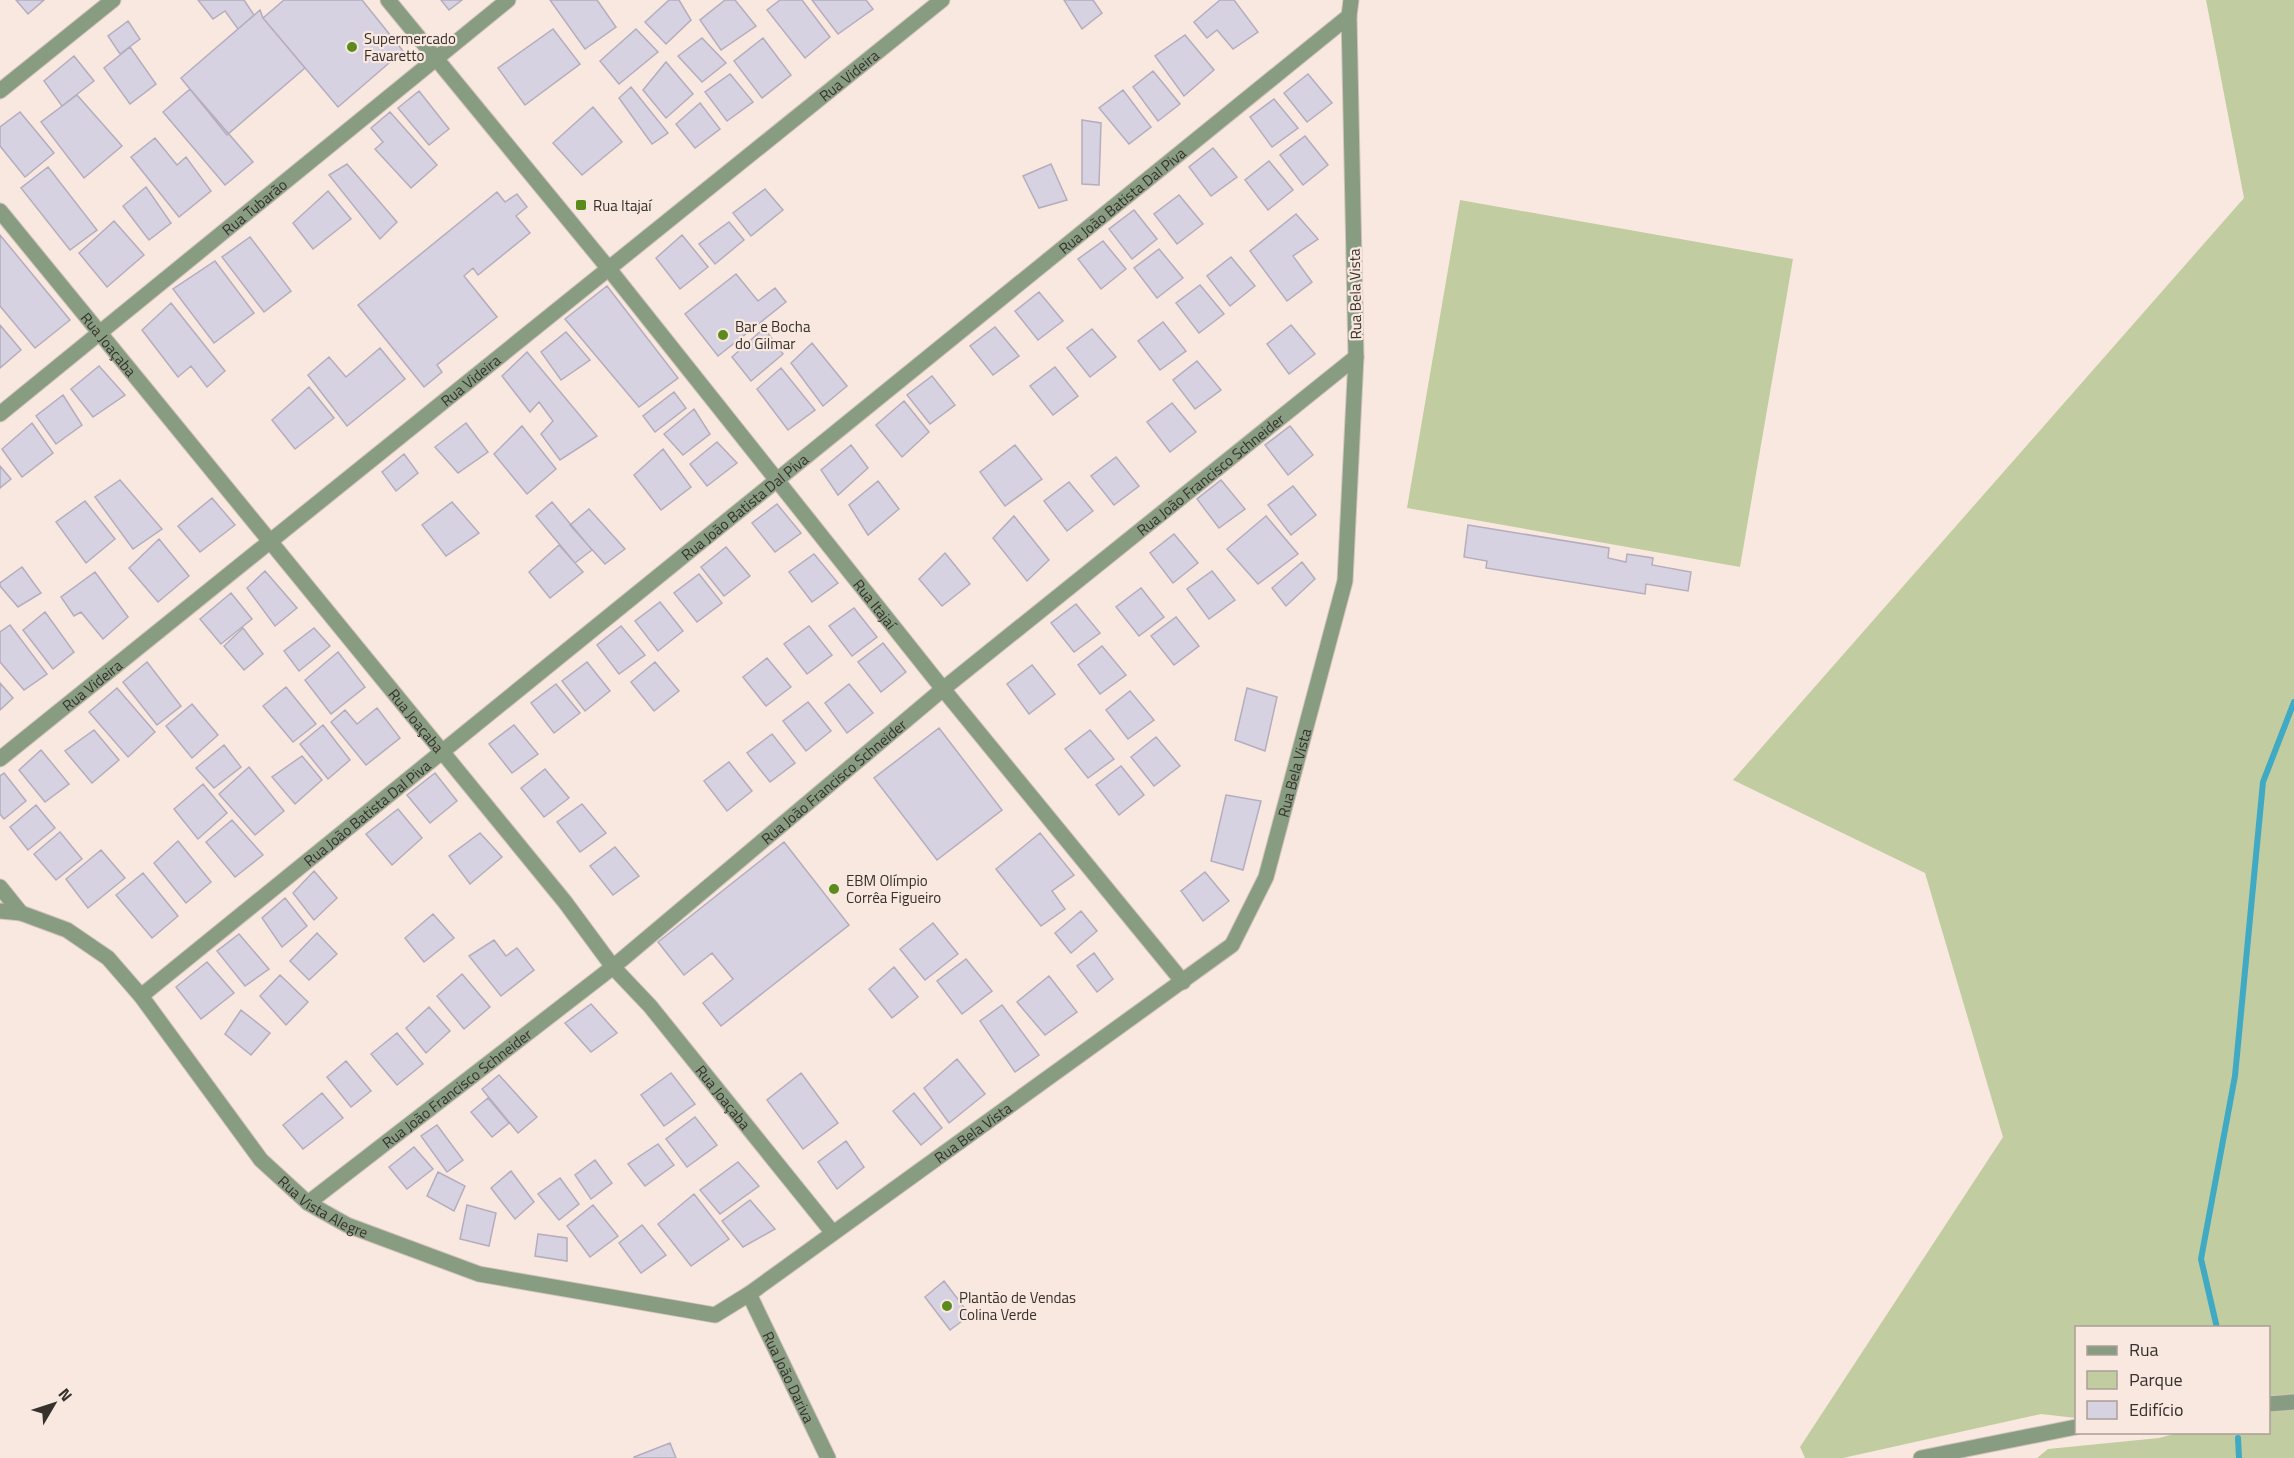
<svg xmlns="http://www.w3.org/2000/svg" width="2294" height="1458" viewBox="0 0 2294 1458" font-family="'Titillium Web',sans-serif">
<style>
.green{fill:#c1cda0}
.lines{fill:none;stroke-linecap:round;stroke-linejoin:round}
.stream{stroke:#40a9c3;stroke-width:6}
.building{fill:#d7d2e1;stroke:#b3adbd;stroke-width:1.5}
.minor-casing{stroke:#d2c3bb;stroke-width:17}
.minor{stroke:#879c81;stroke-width:15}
.poi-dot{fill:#5b8a1d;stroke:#f9e8df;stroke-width:2}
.labels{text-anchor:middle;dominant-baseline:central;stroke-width:4.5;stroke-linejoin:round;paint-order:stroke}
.poi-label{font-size:15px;fill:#37312d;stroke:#f9e8df;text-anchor:start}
.street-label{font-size:15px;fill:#37312d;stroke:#f9e8df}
</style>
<rect width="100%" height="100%" fill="#f9e8df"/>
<path class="green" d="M 2206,0 L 2294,0 L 2294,1458 L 2037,1458 L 2048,1449 L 2159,1438 L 2178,1433 L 2268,1432 L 2268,1328 L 2076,1328 L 2076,1418 L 2041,1414 L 1843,1458 L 1805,1458 L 1800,1447 L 2003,1137 L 1925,873 L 1733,780 L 2244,198 Z
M 1460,200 L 1793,259 L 1740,567 L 1407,508 Z"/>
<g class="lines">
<path class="stream" d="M 2217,1328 L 2201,1259 L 2235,1076 L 2263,782 L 2294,702
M 2238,1438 L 2239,1458"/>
</g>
<path class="building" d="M 16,0 L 44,0 L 28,14 Z
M 198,0 L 244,0 L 254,15 L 238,29 L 225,11 L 213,19 Z
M 284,0 L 362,0 L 403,51 L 338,107 L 263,18 Z
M 441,0 L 462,0 L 449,10 Z
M 550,0 L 597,0 L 616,27 L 585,49 Z
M 669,0 L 679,0 L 691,20 L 666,44 L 645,22 Z
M 725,0 L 735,0 L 756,26 L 721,50 L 700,20 Z
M 780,0 L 802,0 L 830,37 L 805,58 L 767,10 Z
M 812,0 L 866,0 L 873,9 L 838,34 Z
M 1064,0 L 1093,0 L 1102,13 L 1082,29 Z
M 1220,0 L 1234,0 L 1258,32 L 1233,49 L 1217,30 L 1207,38 L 1194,22 Z
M 260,10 L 263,18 L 305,68 L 227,135 L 181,78 Z
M 128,21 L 140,39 L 120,54 L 108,36 Z
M 553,29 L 580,64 L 525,105 L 498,68 Z
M 636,29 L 658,52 L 619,84 L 600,61 Z
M 1185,35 L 1214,70 L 1184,96 L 1155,56 Z
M 702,38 L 726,63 L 702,82 L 678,56 Z
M 763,38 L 791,75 L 762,98 L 734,61 Z
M 130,47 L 156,84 L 130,104 L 104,68 Z
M 74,56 L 94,81 L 62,106 L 44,81 Z
M 666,62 L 693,94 L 666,118 L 643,90 Z
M 1153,71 L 1180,104 L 1158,121 L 1133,87 Z
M 730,74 L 753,102 L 727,121 L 705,92 Z
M 1308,74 L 1332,103 L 1307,122 L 1284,93 Z
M 631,87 L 668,133 L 652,144 L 619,98 Z
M 190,89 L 253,162 L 225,185 L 163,112 Z
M 1123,90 L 1151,127 L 1129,144 L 1099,108 Z
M 419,91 L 449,129 L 429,145 L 398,108 Z
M 77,95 L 122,146 L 84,178 L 41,122 Z
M 1274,99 L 1298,128 L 1272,147 L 1250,117 Z
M 700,103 L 720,129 L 695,148 L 676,124 Z
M 593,107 L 622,142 L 582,175 L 553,143 Z
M 20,112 L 54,153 L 25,177 L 0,146 L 0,127 Z
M 390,112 L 437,165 L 411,188 L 375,149 L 383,142 L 371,128 Z
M 1082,120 L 1101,123 L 1099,185 L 1082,184 Z
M 1305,136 L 1328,165 L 1303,185 L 1280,155 Z
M 155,138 L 177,165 L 186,157 L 211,191 L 179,217 L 131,157 Z
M 1213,148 L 1237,177 L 1211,196 L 1189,167 Z
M 1269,161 L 1293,190 L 1268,210 L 1245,180 Z
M 347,164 L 397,222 L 380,239 L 329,175 Z
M 1051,164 L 1067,200 L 1039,208 L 1023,176 Z
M 48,167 L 97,230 L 70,250 L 21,188 Z
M 146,187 L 171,223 L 149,240 L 123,206 Z
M 765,189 L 783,210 L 751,236 L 733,213 Z
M 328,191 L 351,219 L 313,249 L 293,223 Z
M 497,192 L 505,202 L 517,194 L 527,207 L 516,216 L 530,233 L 478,275 L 473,268 L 464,276 L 497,317 L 437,365 L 442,372 L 424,387 L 358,305 Z
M 1179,195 L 1203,224 L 1177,244 L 1154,214 Z
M 1134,210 L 1157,239 L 1132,259 L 1109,229 Z
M 1296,214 L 1318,239 L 1293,256 L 1312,282 L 1287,301 L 1250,251 Z
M 114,221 L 144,255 L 107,287 L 79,253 Z
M 729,222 L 744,240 L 715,264 L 699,244 Z
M 0,235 L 70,320 L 35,348 L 0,306 Z
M 682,235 L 708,267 L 680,289 L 656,258 Z
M 250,237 L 291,291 L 264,312 L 222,257 Z
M 1103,241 L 1126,269 L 1101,289 L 1078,259 Z
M 1159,249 L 1183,278 L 1157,298 L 1134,268 Z
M 1231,257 L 1255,286 L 1230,306 L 1207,276 Z
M 215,261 L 254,313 L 214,343 L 173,289 Z
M 736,274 L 758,301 L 775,288 L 786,302 L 718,356 L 685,314 Z
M 1200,285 L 1224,314 L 1199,333 L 1176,303 Z
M 607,286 L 678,378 L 639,407 L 565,319 Z
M 1039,292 L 1063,321 L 1038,340 L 1015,311 Z
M 171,303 L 225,371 L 207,387 L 191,366 L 178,377 L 142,330 Z
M 1163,322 L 1186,351 L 1160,370 L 1138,341 Z
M 0,325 L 21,350 L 0,368 Z
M 1291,325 L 1315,354 L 1289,374 L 1267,344 Z
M 995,327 L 1019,356 L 993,375 L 970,346 Z
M 764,328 L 783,354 L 751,381 L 732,357 Z
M 1092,329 L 1116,357 L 1090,377 L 1067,348 Z
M 566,332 L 590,360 L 561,380 L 541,352 Z
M 812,343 L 847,386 L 823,406 L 791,363 Z
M 380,348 L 405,379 L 347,426 L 308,375 L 329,357 L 346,377 Z
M 527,352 L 597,436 L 560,460 L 541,434 L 553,421 L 539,402 L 530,412 L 502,376 Z
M 1197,361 L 1221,390 L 1195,409 L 1173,380 Z
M 99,366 L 125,395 L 93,417 L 71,389 Z
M 1055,367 L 1078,396 L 1053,415 L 1030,386 Z
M 781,368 L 815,410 L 788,430 L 757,389 Z
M 932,376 L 955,405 L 930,424 L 907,395 Z
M 309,387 L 334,418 L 295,449 L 272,420 Z
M 674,392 L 686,408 L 655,432 L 643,416 Z
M 63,395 L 82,425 L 56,444 L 36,416 Z
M 904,401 L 929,432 L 902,457 L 876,425 Z
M 1172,403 L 1196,432 L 1170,452 L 1147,422 Z
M 694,409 L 710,434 L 683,455 L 664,434 Z
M 32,423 L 53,453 L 22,477 L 2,449 Z
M 466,423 L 488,452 L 458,473 L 435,447 Z
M 522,426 L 556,469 L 527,494 L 494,454 Z
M 1290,426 L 1313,455 L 1288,475 L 1265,445 Z
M 717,442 L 737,463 L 707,486 L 690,464 Z
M 851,445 L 868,468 L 838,495 L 821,470 Z
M 1015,445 L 1042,479 L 1005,506 L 980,472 Z
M 663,449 L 691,487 L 661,510 L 634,475 Z
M 404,454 L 418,473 L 396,491 L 382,472 Z
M 1116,457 L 1139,486 L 1114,505 L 1091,476 Z
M 0,466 L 11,479 L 0,488 Z
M 120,480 L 162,529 L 133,549 L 95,497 Z
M 1221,480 L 1245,509 L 1219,528 L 1197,499 Z
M 878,481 L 899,509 L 868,535 L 849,505 Z
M 1069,482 L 1093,511 L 1067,531 L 1044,501 Z
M 1293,486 L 1316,515 L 1291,535 L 1268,505 Z
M 212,498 L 235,525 L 200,552 L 178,526 Z
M 85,501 L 115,539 L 86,563 L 56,522 Z
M 452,502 L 479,533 L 446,556 L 422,525 Z
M 552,502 L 592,550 L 575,563 L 536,516 Z
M 777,504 L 801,533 L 775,552 L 752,523 Z
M 589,509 L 625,549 L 605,564 L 570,525 Z
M 1014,516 L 1049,560 L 1027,581 L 993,538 Z
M 1266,516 L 1298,554 L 1258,584 L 1227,549 Z
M 1468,525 L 1609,548 L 1608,558 L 1626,562 L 1627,554 L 1653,558 L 1652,565 L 1691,572 L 1688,591 L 1646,584 L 1645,594 L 1486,568 L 1487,561 L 1464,557 Z
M 1174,534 L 1198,563 L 1173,583 L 1150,553 Z
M 159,539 L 189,576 L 158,602 L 129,568 Z
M 559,545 L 583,572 L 550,598 L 529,572 Z
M 726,547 L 750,576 L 724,596 L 701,567 Z
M 945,553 L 970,584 L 942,606 L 919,579 Z
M 814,554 L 838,583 L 812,602 L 789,572 Z
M 1302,562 L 1315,579 L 1286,606 L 1272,588 Z
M 22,567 L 41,593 L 18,607 L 0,586 L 0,583 Z
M 265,571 L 297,608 L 275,626 L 247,588 Z
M 1212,571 L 1235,600 L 1209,619 L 1187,589 Z
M 95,572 L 128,617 L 103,639 L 81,612 L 74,616 L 61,597 Z
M 699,574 L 722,603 L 697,622 L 674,593 Z
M 1141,588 L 1164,617 L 1139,636 L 1116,607 Z
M 231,593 L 252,619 L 221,644 L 200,619 Z
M 660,602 L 683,631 L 658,651 L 635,621 Z
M 1076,604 L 1100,633 L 1074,652 L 1051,623 Z
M 854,608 L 877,637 L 852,656 L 829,626 Z
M 45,612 L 74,652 L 53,669 L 23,630 Z
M 1176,617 L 1199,646 L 1174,665 L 1151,636 Z
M 10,625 L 47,674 L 24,690 L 0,662 L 0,632 Z
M 621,626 L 645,655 L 619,674 L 597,645 Z
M 809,626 L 832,655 L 807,674 L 784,644 Z
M 243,628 L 263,654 L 244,670 L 224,646 Z
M 314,628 L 330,646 L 299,671 L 284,651 Z
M 883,643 L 906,672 L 881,692 L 858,662 Z
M 1102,646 L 1126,675 L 1100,694 L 1078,665 Z
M 338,652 L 365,687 L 331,714 L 305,680 Z
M 767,658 L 791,687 L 766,706 L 743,677 Z
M 147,662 L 181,706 L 157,725 L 123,682 Z
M 587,662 L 610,691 L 585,711 L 562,681 Z
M 655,662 L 679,691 L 654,711 L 631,682 Z
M 1032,665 L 1055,694 L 1029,714 L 1007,684 Z
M 0,683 L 13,698 L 0,710 Z
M 556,684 L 580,713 L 554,733 L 531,703 Z
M 849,684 L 873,713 L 847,733 L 825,703 Z
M 286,687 L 316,724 L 293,742 L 263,706 Z
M 117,688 L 155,732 L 128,757 L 89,712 Z
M 1247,688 L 1277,697 L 1265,751 L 1235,740 Z
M 1130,691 L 1154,720 L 1128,739 L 1106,710 Z
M 808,702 L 831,731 L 806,751 L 783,721 Z
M 192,704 L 218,735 L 192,758 L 166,726 Z
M 377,708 L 400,738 L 366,765 L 331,722 L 345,710 L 357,724 Z
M 323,725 L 350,760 L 328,779 L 300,744 Z
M 514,725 L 538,754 L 512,773 L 489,744 Z
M 939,728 L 1002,810 L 937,860 L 874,778 Z
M 94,730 L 119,760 L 92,783 L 65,751 Z
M 1090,730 L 1114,759 L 1088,778 L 1065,749 Z
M 772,734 L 795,763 L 770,782 L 747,753 Z
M 1156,737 L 1180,766 L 1154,786 L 1131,757 Z
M 224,745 L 241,767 L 214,788 L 196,768 Z
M 41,750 L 69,784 L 45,802 L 19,770 Z
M 302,756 L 322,780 L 295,804 L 272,777 Z
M 729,762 L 752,791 L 727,811 L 704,781 Z
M 1121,766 L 1144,795 L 1119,815 L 1096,785 Z
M 249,767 L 284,811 L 255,835 L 219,794 Z
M 545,769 L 569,798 L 544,817 L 521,788 Z
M 4,773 L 26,801 L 4,819 L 0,814 L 0,776 Z
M 435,773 L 457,801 L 430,823 L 407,795 Z
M 203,784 L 227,813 L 198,839 L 174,809 Z
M 1226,795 L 1261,801 L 1243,870 L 1211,861 Z
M 582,804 L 606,833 L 580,852 L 557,822 Z
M 36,805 L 55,828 L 28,850 L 10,827 Z
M 398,809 L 422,838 L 392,865 L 366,834 Z
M 232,820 L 263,855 L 235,877 L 206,842 Z
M 60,832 L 82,859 L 56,880 L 34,854 Z
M 480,833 L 502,857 L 470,884 L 449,856 Z
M 1040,833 L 1074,875 L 1052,891 L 1065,909 L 1041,926 L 996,869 Z
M 178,841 L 211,882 L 186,903 L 154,863 Z
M 784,842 L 849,925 L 721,1026 L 703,1003 L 733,979 L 712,953 L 684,975 L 658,942 Z
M 615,847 L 639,876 L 613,895 L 590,866 Z
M 101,850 L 125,878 L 88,908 L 66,879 Z
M 314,871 L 337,898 L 314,920 L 293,893 Z
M 1205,872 L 1229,901 L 1203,921 L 1181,891 Z
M 143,873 L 178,916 L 152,938 L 116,895 Z
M 285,898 L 307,926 L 282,947 L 262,918 Z
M 1081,911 L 1097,931 L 1071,953 L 1055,933 Z
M 433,914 L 454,938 L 424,962 L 405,938 Z
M 933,923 L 958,954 L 925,980 L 900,949 Z
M 317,933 L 337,954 L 309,980 L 290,961 Z
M 239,934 L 269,969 L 245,986 L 217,951 Z
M 494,940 L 506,956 L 517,948 L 534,970 L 501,996 L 469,956 Z
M 1094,953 L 1113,979 L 1097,992 L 1077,966 Z
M 966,959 L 992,991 L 962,1014 L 937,981 Z
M 207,962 L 234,993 L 201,1019 L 176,987 Z
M 894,967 L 918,997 L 892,1018 L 869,989 Z
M 462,974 L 490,1007 L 464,1029 L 437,996 Z
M 280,975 L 308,1002 L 286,1025 L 260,996 Z
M 1049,976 L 1077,1012 L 1045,1035 L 1017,1002 Z
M 591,1004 L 617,1033 L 591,1052 L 565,1023 Z
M 1002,1005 L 1039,1055 L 1015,1072 L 980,1021 Z
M 429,1007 L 450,1031 L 426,1053 L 406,1028 Z
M 241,1010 L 270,1033 L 251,1055 L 225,1034 Z
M 397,1033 L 423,1064 L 397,1085 L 371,1054 Z
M 957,1059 L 985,1094 L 949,1123 L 924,1088 Z
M 346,1061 L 371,1091 L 351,1107 L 327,1077 Z
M 671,1073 L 695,1104 L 664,1126 L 641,1095 Z
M 801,1073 L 838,1123 L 803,1149 L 767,1100 Z
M 499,1075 L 537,1117 L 518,1133 L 482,1089 Z
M 322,1093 L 343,1118 L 303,1149 L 283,1125 Z
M 914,1093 L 942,1128 L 921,1145 L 893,1111 Z
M 488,1098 L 509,1123 L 492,1137 L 471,1112 Z
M 695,1117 L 717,1145 L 687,1167 L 666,1139 Z
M 437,1125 L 463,1160 L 447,1172 L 421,1136 Z
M 846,1141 L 864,1167 L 837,1189 L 818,1162 Z
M 658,1144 L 674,1165 L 645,1186 L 628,1164 Z
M 414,1147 L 433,1169 L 407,1189 L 389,1167 Z
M 595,1160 L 612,1183 L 591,1199 L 575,1175 Z
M 738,1162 L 759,1186 L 720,1214 L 700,1190 Z
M 511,1171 L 534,1202 L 515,1219 L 491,1188 Z
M 438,1172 L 465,1186 L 454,1211 L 427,1196 Z
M 560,1178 L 579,1204 L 559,1220 L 538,1194 Z
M 694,1194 L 729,1239 L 691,1266 L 658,1224 Z
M 750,1200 L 775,1229 L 743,1247 L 722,1221 Z
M 467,1205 L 496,1213 L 489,1246 L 460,1239 Z
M 593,1205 L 618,1236 L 590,1257 L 567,1226 Z
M 642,1225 L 666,1255 L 641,1273 L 619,1243 Z
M 538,1234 L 567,1238 L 567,1261 L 535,1256 Z
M 944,1281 L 970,1315 L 950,1330 L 925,1297 Z
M 670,1443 L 676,1458 L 634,1458 L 634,1457 Z"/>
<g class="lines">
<g class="minor-casing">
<g id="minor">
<path id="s1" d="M 388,0 L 609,269 L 943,689 L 1183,982"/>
<path d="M 0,91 L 113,0"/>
<path id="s2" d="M 0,211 L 565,902 L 613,967 L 650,1006 L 833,1233"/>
<path id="s3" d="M 0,414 L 508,0"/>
<path id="s4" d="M 0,759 L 942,0"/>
<path d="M 0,887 L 21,913"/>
<path id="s5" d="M 0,911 L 21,913 L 67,930 L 108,958 L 141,996 L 261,1160 L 308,1203 L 347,1225 L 479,1274 L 715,1315 L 749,1294 L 1232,945 L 1266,877 L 1345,581 L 1356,357 L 1349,16 L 1351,0"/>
<path id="s6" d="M 141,996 L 1349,16"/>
<path id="s7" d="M 308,1203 L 613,967 L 943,689 L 1356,357"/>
<path id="s8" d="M 749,1294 L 828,1458"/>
<path d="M 2268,1404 L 2294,1402"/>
<path d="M 1921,1458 L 2076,1427"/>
</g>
</g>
<use href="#minor" class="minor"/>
</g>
<g class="poi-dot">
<circle cx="352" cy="47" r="6"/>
<rect x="575" y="199" width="12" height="12" rx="3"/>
<circle cx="723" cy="335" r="6"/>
<circle cx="834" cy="889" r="6"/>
<circle cx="947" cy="1306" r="6"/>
</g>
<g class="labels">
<g class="poi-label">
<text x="364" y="38">Supermercado<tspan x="364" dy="17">Favaretto</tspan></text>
<text x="593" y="205">Rua Itajaí</text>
<text x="735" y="326">Bar e Bocha<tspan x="735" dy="17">do Gilmar</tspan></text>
<text x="846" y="880">EBM Olímpio<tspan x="846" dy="17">Corrêa Figueiro</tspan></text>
<text x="959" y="1297">Plantão de Vendas<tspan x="959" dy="17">Colina Verde</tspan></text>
</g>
<g class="street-label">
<text stroke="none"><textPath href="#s4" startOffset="1090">Rua Videira</textPath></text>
<text stroke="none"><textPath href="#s6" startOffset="1263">Rua João Batista Dal Piva</textPath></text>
<text stroke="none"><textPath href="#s3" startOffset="328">Rua Tubarão</textPath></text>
<text transform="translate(1355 294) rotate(-91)">Rua Bela Vista</text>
<text stroke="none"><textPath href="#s2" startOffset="172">Rua Joaçaba</textPath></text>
<text stroke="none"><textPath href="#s4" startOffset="604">Rua Videira</textPath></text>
<text stroke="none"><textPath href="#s7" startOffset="1160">Rua João Francisco Schneider</textPath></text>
<text stroke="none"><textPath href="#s6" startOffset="777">Rua João Batista Dal Piva</textPath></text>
<text stroke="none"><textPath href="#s1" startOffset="776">Rua Itajaí</textPath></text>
<text stroke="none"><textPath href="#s4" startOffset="118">Rua Videira</textPath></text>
<text stroke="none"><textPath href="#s2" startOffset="658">Rua Joaçaba</textPath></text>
<text stroke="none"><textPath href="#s5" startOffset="1682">Rua Bela Vista</textPath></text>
<text stroke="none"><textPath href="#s7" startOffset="674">Rua João Francisco Schneider</textPath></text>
<text stroke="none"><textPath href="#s6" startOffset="291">Rua João Batista Dal Piva</textPath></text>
<text stroke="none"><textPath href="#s7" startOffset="188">Rua João Francisco Schneider</textPath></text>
<text stroke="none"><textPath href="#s2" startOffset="1144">Rua Joaçaba</textPath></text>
<text stroke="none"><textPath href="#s5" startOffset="1178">Rua Bela Vista</textPath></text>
<text stroke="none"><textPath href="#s5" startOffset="452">Rua Vista Alegre</textPath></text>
<text stroke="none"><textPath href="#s8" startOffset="92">Rua João Dariva</textPath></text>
</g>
</g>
<rect x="2075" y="1326" width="195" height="108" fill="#f9e8df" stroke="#ab9f98" stroke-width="1.5"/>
<rect x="2087" y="1346" width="30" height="9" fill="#879c81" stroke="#ab9f98" stroke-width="1.5"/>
<text x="2129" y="1356" font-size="18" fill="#37312d">Rua</text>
<rect x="2087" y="1371" width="30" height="18" fill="#c1cda0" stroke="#ab9f98" stroke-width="1.5"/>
<text x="2129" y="1386" font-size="18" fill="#37312d">Parque</text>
<rect x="2087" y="1401" width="30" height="18" fill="#d7d2e1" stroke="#ab9f98" stroke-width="1.5"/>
<text x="2129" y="1416" font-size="18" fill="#37312d">Edifício</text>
<g transform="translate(54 1404) rotate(51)" stroke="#f9e8df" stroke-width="4.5" paint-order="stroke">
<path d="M0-4.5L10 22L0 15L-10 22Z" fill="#37312d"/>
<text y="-9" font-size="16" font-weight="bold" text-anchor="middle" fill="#37312d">N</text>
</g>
</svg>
